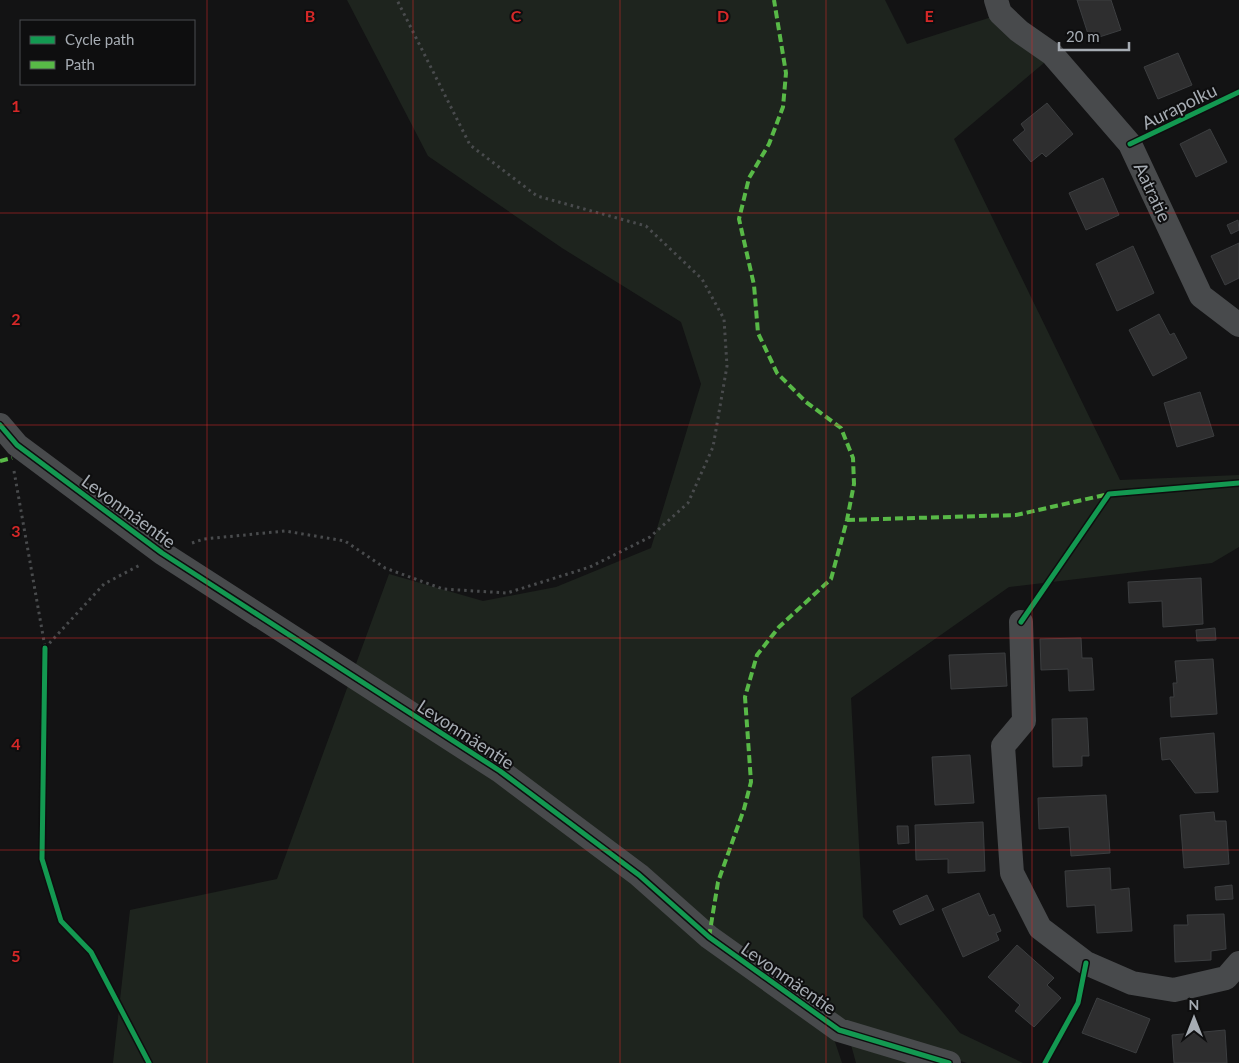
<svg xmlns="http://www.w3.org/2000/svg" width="1239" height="1063" viewBox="0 0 1239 1063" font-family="Lato,sans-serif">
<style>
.green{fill:#1e241e}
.building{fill:#2e2e2f;stroke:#3c3e40}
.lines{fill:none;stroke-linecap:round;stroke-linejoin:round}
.path{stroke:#494b4d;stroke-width:3;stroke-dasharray:2.5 4;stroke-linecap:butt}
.minor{stroke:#484a4c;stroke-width:24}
.quiet{stroke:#58b947;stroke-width:4;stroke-dasharray:8 4;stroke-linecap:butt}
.cycleway-casing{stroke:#0e0e0f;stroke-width:8}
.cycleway{stroke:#139951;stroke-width:5}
.grid{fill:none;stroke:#d62828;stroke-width:1;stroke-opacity:0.55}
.labels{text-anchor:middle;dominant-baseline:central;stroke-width:4;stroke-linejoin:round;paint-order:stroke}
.street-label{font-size:18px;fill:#a6acb3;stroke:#0e0e0f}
.grid-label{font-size:16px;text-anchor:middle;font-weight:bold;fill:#d62828;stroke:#0e0e0f;stroke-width:4;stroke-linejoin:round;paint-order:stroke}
</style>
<rect width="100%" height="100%" fill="#131314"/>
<path class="green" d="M 347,0 L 885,0 L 907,44 L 998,15 L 1051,57 L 954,139 L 1120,480 L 1239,475 L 1239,547 L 1212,563 L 1009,587 L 851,698 L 863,917 L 960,1033 L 1023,1063 L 967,1063 L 840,1024 L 833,1036 L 842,1063 L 113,1063 L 130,910 L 277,879 L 389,574 L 483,601 L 556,587 L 651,548 L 701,384 L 681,322 L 562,248 L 428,156 Z
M 850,1041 L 925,1063 L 856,1063 Z"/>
<path class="building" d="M 1077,0 L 1111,0 L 1121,30 L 1090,40 Z
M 1178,53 L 1192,85 L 1158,99 L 1144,67 Z
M 1047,103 L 1073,134 L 1046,157 L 1042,153 L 1031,162 L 1013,140 L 1025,130 L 1021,124 Z
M 1210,129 L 1227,162 L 1196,177 L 1180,144 Z
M 1103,178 L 1119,215 L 1086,230 L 1069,193 Z
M 1238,220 L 1239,230 L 1231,234 L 1227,225 Z
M 1239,243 L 1239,278 L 1225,285 L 1211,256 Z
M 1133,246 L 1154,293 L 1117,311 L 1096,264 Z
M 1159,314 L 1170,335 L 1174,333 L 1187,358 L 1153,376 L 1129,330 Z
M 1200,392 L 1214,436 L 1177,447 L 1164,403 Z
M 1201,578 L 1203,624 L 1163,627 L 1162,601 L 1129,603 L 1128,582 Z
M 1215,628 L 1216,640 L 1197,641 L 1196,630 Z
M 1081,638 L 1082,658 L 1092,658 L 1094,690 L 1069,691 L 1068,669 L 1041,670 L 1040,639 Z
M 1005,653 L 1007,686 L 951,689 L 949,655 Z
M 1213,659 L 1217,714 L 1171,717 L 1170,697 L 1174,697 L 1173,683 L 1177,683 L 1175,661 Z
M 1087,718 L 1089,756 L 1082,756 L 1082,766 L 1053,767 L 1052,719 Z
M 1214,733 L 1218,792 L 1195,793 L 1170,759 L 1162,760 L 1160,738 Z
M 970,755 L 974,803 L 935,805 L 932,757 Z
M 1106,795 L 1110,853 L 1071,856 L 1069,827 L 1039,829 L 1038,798 Z
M 1214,812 L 1215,821 L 1226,821 L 1229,864 L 1184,868 L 1180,815 Z
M 983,822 L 985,871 L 948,873 L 948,859 L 916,860 L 915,825 Z
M 897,826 L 908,826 L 909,843 L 898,844 Z
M 1110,868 L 1111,890 L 1129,888 L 1132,931 L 1097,933 L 1095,905 L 1067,907 L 1065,871 Z
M 1232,885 L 1233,899 L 1216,900 L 1215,887 Z
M 979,893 L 989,916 L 994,914 L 1001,931 L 996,933 L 999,940 L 963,957 L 942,909 Z
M 927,895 L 934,910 L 900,925 L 893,911 Z
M 1224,914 L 1226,949 L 1211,951 L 1211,960 L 1175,962 L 1174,925 L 1188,925 L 1187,915 Z
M 1017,945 L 1054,978 L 1047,985 L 1061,998 L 1034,1027 L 1015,1011 L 1020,1005 L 988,977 Z
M 1097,998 L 1150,1019 L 1136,1053 L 1082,1033 Z
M 1225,1030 L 1227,1063 L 1174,1063 L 1172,1035 Z"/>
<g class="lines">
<path class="path" d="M 14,471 L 45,647
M 192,543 L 204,539 L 285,531 L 345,541 L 385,568 L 443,589 L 507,593 L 590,567 L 650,537 L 688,503 L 713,447 L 727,366 L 724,319 L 702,279 L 646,226 L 537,196 L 470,145 L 397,0
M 45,648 L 104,584 L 140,565"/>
<path class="minor" d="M 996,0 L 1000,13 L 1019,31 L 1052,54 L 1130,144 L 1201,296 L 1239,325
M 0,425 L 17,445 L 162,553 L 500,771 L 639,875 L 709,937 L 839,1030 L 949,1063
M 1021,622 L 1024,721 L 1003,746 L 1012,873 L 1040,928 L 1086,963 L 1132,983 L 1174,990 L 1226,978 L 1239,963"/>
<path class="quiet" d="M 0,461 L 12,458
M 847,520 L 1016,515 L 1109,494
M 709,937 L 718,882 L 744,809 L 751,782 L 745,697 L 757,655 L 779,627 L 831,579 L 847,520 L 854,484 L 853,458 L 841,428 L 806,402 L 777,373 L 758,333 L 754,285 L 739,219 L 749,178 L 769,144 L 783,107 L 786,73 L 774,0"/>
<g class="cycleway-casing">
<path id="cycleway" d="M 1130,144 L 1239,92
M 0,425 L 17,445 L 162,553 L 500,771 L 639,875 L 709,937 L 839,1030 L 949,1063
M 1021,622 L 1109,494 L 1239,483
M 45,648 L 42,859 L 61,921 L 91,952 L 149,1063
M 1045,1063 L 1078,1003 L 1086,963"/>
</g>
<use href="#cycleway" class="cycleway"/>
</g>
<path class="grid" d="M 207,0 L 207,1063M 413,0 L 413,1063M 620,0 L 620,1063M 826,0 L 826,1063M 1032,0 L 1032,1063M 0,213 L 1239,213M 0,425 L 1239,425M 0,638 L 1239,638M 0,850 L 1239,850"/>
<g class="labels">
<g class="street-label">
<text transform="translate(1179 106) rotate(-26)">Aurapolku</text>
<text transform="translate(1153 192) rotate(65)">Aatratie</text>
<text transform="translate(129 511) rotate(36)">Levonmäentie</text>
<text transform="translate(466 734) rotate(33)">Levonmäentie</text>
<text transform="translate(789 978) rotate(35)">Levonmäentie</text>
</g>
</g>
<g class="grid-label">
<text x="310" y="22">B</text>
<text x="516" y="22">C</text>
<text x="723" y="22">D</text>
<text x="929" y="22">E</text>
<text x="16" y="112">1</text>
<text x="16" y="325">2</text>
<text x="16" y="537">3</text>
<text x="16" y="750">4</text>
<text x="16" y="962">5</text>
</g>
<rect x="20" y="20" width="175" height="65" fill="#0e0e0f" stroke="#4b4d51"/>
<rect x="30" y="36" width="25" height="8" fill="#139951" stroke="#4b4d51"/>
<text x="65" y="45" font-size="15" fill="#a6acb3">Cycle path</text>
<rect x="30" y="61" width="25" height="8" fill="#58b947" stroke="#4b4d51"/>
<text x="65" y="70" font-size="15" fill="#a6acb3">Path</text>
<g transform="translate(1194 1018)" stroke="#0e0e0f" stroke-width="4" paint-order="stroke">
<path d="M0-4L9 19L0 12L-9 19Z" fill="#a6acb3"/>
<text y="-8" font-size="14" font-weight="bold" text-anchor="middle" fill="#a6acb3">N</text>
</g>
<path d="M1059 42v8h70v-8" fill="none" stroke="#a6acb3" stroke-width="2.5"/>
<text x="1066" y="42" font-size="15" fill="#a6acb3" stroke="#0e0e0f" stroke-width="4" paint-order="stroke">20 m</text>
</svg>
